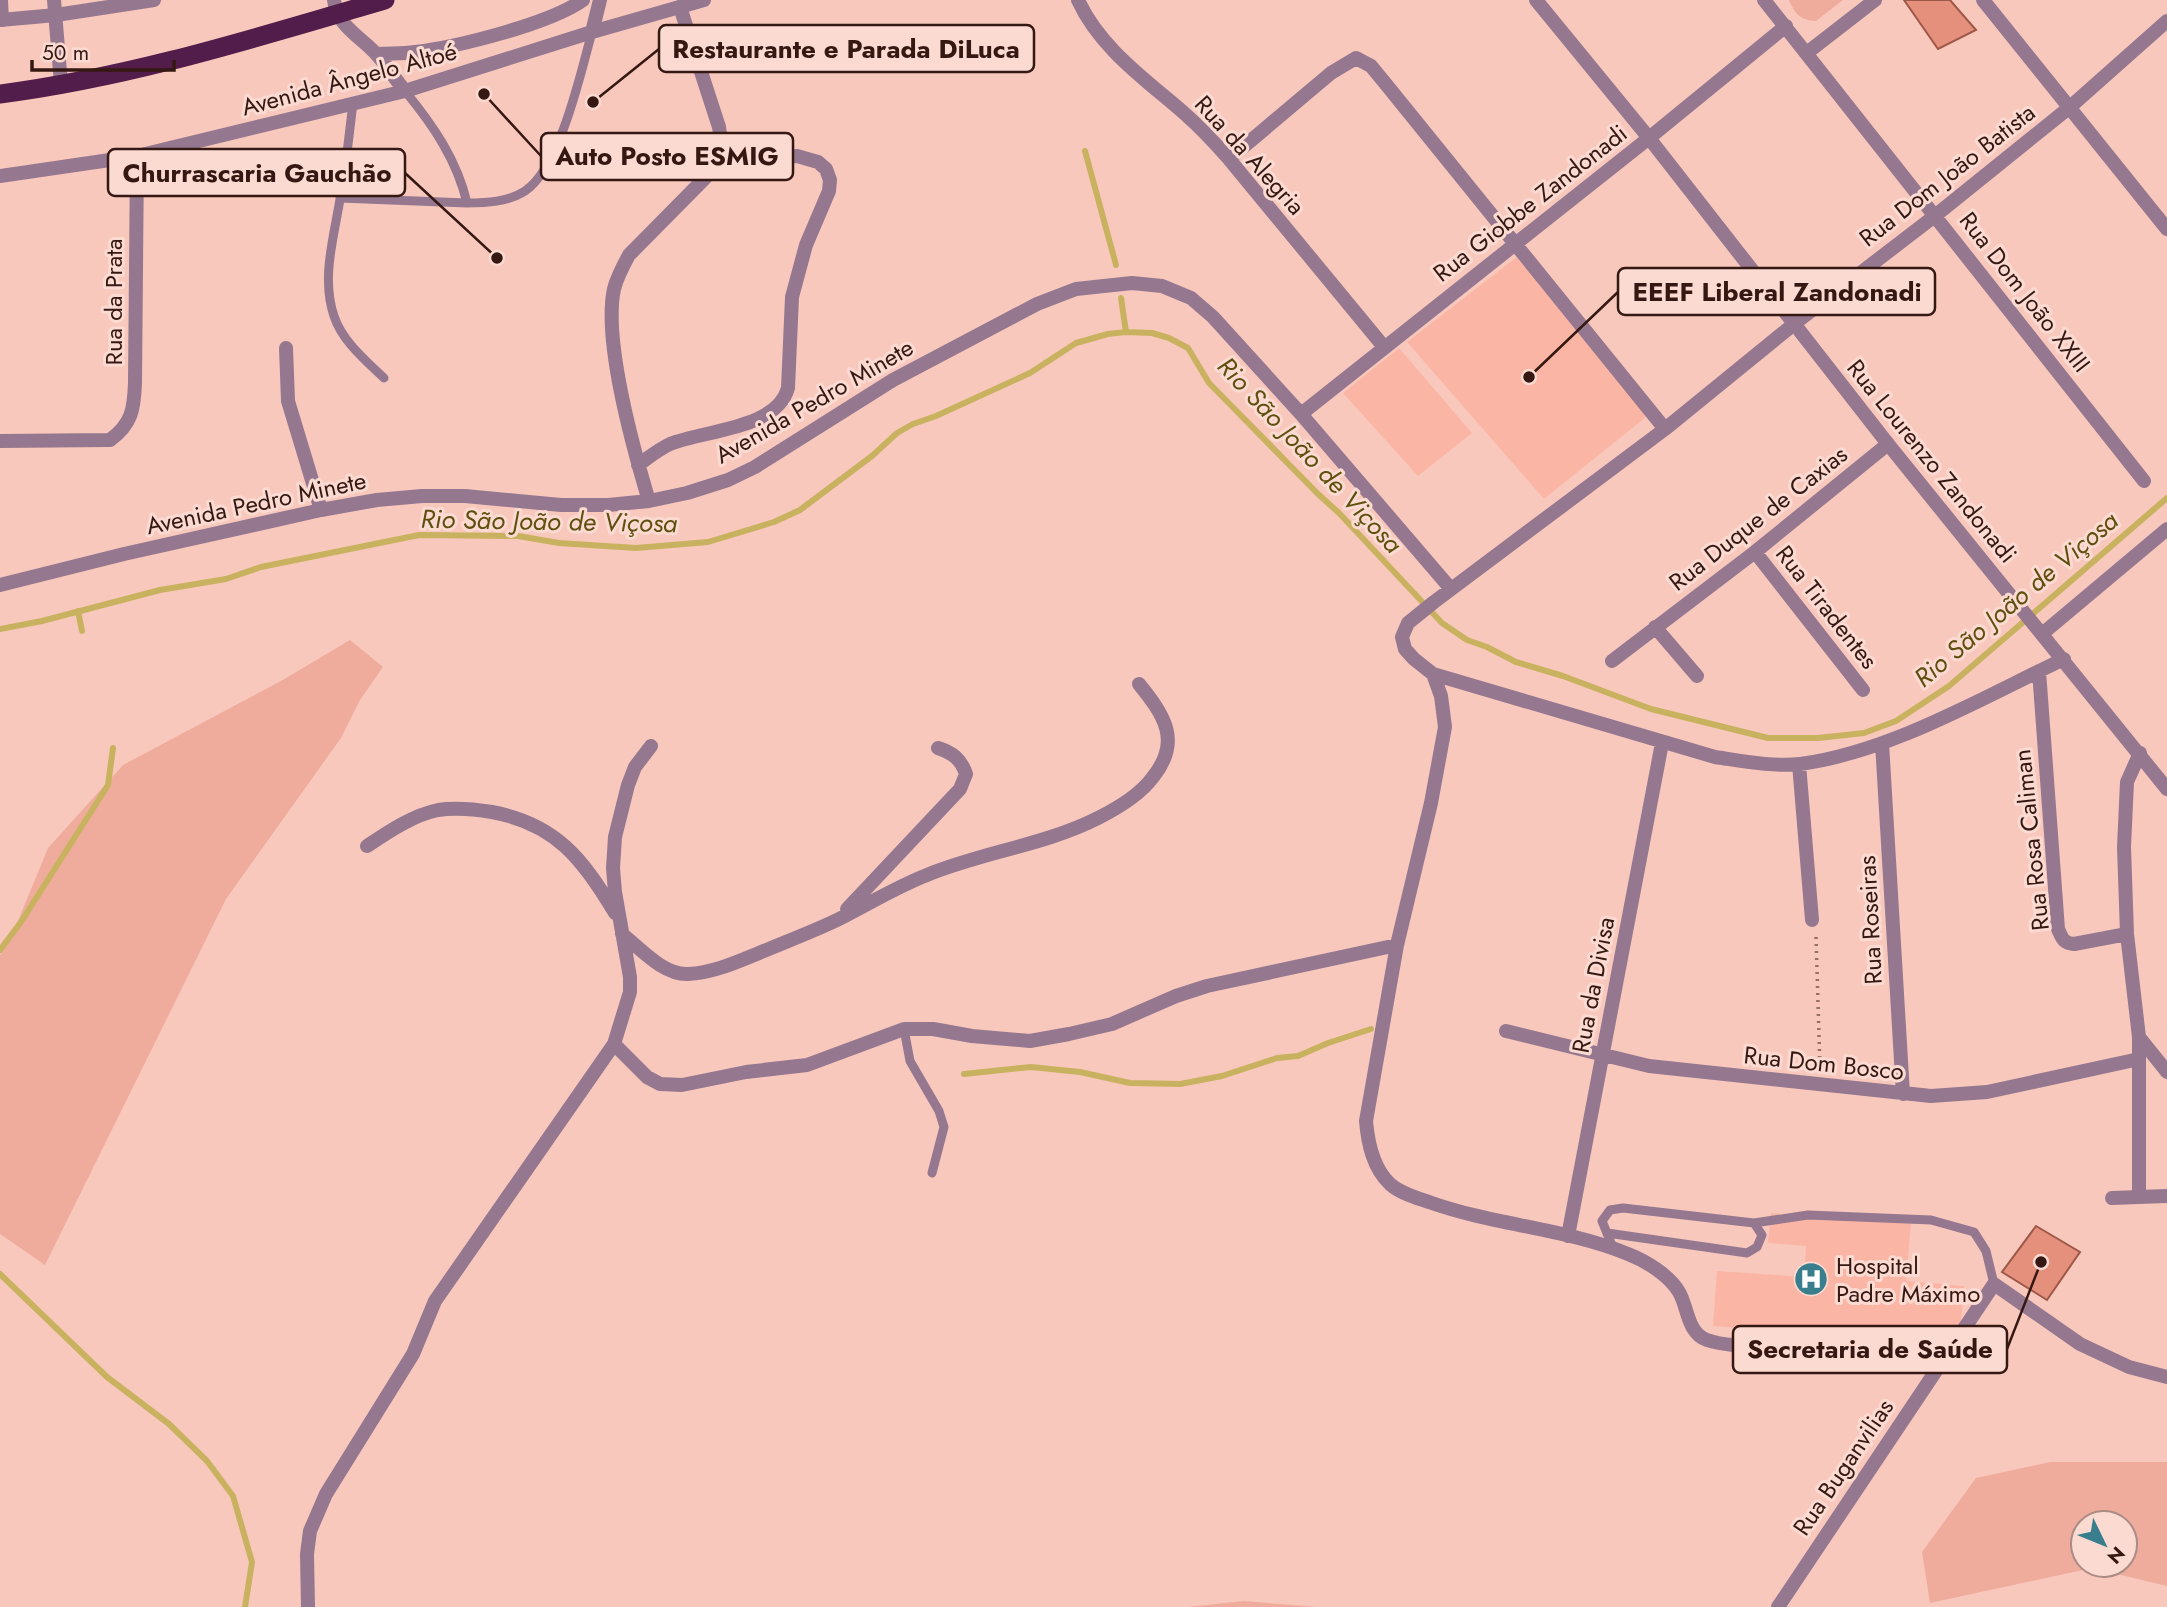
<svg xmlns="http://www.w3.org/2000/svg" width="2167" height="1607" viewBox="0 0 2167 1607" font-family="Jost,sans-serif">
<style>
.built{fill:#fbb5a4}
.green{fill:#efac9c;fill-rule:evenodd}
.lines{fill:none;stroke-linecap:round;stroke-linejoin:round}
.stream{stroke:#c9b25f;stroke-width:6}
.building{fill:#e4907c;stroke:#9e5848;stroke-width:2}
.path{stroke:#967067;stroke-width:3.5;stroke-dasharray:2 5;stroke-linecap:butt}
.service{stroke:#95788f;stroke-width:9}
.minor{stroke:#95788f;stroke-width:14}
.tertiary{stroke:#95788f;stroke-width:14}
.trunk{stroke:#521d4a;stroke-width:19}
.labels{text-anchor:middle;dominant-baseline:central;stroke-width:6;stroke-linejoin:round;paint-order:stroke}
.street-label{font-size:24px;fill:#341811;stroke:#fbdad2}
.poi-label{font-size:24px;fill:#341811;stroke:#fbdad2;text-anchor:start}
.water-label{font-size:26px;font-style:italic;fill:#5f4f0e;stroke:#fbdad2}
.leader{fill:none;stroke:#341811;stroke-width:2.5}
.callout-dot{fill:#341811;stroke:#fbdad2;stroke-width:2.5}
.callout{fill:#fbdad2;stroke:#341811;stroke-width:2.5}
.callout-label{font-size:26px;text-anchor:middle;font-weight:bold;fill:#341811}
</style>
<rect width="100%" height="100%" fill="#f9c8bd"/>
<path class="built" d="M 1517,257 L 1651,413 L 1544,499 L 1407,342 Z
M 1399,348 L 1472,433 L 1418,476 L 1343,393 Z
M 1771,1213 L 1911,1223 L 1906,1281 L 1964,1286 L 1959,1344 L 1713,1326 L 1717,1271 L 1804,1277 L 1806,1246 L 1768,1243 Z"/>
<path class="green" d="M 1789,0 L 1843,0 L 1816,21 C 1800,20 1795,14 1789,0 Z
M 350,640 L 383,667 L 360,700 L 341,738 L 226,899 L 45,1265 L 0,1234 L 0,955 L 13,933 L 48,848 L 123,765 L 281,681 Z
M 2050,1462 L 2167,1462 L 2167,1586 L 2092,1568 L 1930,1603 L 1922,1552 L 1976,1478 ZM 2083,1523 L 2125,1523 L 2125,1565 L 2083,1565 Z
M 1244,1601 L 1317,1607 L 1187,1607 Z"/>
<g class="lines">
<path class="stream" d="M 1085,151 L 1116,265
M 1121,298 L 1126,332
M 78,611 L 82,631
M 0,629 L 42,621 L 160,590 L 226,579 L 261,567 L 419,535 L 518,536 L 559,543 L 636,548 L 708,542 L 774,522 L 800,510 L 872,456 L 897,433 L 913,424 L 936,416 L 1030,373 L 1076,343 L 1108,334 L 1126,332 L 1152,333 L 1169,338 L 1188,348 L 1209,383 L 1318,494 L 1339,513 L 1442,623 L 1467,640 L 1487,647 L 1516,662 L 1563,676 L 1651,709 L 1768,738 L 1818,738 L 1864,733 L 1896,721 L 1949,686 L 2167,498
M 0,950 L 21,922 L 108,785 L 113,748
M 964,1074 L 1031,1067 L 1080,1072 L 1130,1083 L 1180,1084 L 1222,1076 L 1277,1058 L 1298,1056 L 1328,1043 L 1371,1029
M 0,1274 L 107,1377 L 169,1424 L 207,1461 L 233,1496 L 252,1562 L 245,1607"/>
</g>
<path class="building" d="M 1904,0 L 1950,0 L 1976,30 L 1938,49 Z
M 2036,1226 L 2080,1252 L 2047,1300 L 2002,1272 Z"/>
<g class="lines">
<path class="path" d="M 1816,937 L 1820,1068"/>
<path class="service" d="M 405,91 C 433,125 457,160 467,203 C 486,203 508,202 525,191 C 560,168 581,72 592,32
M 353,103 C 349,135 346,167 340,199 C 334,237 321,278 334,316 C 342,341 366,361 384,378
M 340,198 L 467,203
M 904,1029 L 910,1061 L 939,1111 L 944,1127 L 932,1173
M 1607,1233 L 1747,1253 L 1757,1247 L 1762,1235 L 1754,1223
M 1613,1248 L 1602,1221 L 1610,1210 L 1623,1208 L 1754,1223 L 1808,1215 L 1931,1220 L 1974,1232 L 1986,1251 L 1994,1284"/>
<path class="minor" d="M 1,0 L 2,20
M 54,0 L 61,84
M 1078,0 C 1100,48 1145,79 1184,113 C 1200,127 1215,143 1229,159 L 1384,347
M 1764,0 L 2144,481
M 1808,52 L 1875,0
M 1229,159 L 1331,73 L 1356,58 L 1371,66 L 1385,83 L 1665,429
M 286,348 L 288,401 L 321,510
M 1301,414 L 1649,138 L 1786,26
M 0,441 L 110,440 C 132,424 134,409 135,383 L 137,156
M 638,465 C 648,458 659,449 670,444 C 705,430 777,429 788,388 L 792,297 L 806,245 L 829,191 L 830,180 L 826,169 L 818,162 L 797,156 L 718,162
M 649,501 C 634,451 603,340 614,289 C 617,277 623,266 629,255 L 706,177 L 718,162 L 722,147 L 719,127 L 680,7
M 1755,552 L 1863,690
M 0,585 L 124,554 L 321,510 L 377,500 L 422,496 L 465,496 L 561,505 L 608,505 L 649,501 L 687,493 L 728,480 L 755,467 L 893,380 L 1037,304 L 1076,289 L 1132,283 L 1162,286 L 1191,298 L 1213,317 L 1301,414 L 1451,589
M 1655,627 L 1697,676
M 2042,634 L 2167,529
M 1612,661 L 1755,552 L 1888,444
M 2039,671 L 2058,929 C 2062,938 2063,943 2074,944 L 2127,934
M 1433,674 L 1715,757 C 1743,761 1773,767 1800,764 C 1890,752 1982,698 2064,659
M 1882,743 L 1903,1094
M 1799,764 L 1812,920
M 367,846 C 388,832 413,815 438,810 C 456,807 474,809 492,812 C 556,824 583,859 615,913
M 847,909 L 960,789 L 966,774 C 961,759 953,753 938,748
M 622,934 C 641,949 663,975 688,974 C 713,973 737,962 759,953 C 785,942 812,932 837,920 C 867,905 896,887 927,875 C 983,852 1045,845 1098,818 C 1118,808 1140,795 1153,777 C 1182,741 1164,715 1139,684
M 1506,1031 L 1649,1066 L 1931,1096 L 1987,1092 L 2139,1059
M 2139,1037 L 2167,1072
M 614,1044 L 647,1077 L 660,1084 L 682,1085 L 746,1072 L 807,1065 L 904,1029 L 933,1029 L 972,1036 L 1030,1041 L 1069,1034 L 1112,1024 L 1176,996 L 1207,986 L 1397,945
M 2139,1197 L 2167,1196
M 2112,1198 L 2139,1197 L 2139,1037 L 2127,934 L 2124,847 L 2127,782 L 2140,753
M 1568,1236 L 1662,743
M 1945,1359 C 1890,1353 1835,1351 1781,1347 C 1759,1346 1727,1347 1707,1340 C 1687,1333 1688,1307 1679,1292 C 1669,1275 1646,1261 1628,1254 C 1564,1228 1493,1225 1429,1202 C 1416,1198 1400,1193 1390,1184 C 1373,1168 1368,1144 1366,1121 L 1397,945 L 1431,803 L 1445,727 L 1441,696 L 1433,674 L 1414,659 L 1405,649 L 1402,637 L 1408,623 L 1434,602 L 1665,429 L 1794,324 L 1936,215 L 2070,107 L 2167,21
M 308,1607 L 307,1554 L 310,1531 L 326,1494 L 413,1354 L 435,1301 L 614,1044 L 630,992 L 630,977 L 615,892 L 613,868 L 615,837 L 628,785 L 635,767 L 651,746
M 1778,1607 L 1994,1284 L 2080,1344 L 2129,1367 L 2167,1377"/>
<path class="tertiary" d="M 334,0 C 337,27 362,37 378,56 C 388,67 396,80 405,91
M 1536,0 L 1649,138 L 1888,444 L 2167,789
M 1983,0 L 2167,229
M 0,20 L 56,15 L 154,0
M 592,32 L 600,0
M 376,54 C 389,53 402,54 415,52 C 457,47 549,24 583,0
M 0,176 L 137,156 L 405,91 L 592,32 L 704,0"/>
<path class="trunk" d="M 0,94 C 132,77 258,37 385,0"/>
</g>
<defs>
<g id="hospital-disc" transform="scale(1.75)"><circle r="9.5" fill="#397e8c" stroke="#fbdad2"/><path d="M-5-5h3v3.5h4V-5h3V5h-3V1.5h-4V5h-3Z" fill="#fff"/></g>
</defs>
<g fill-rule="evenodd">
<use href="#hospital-disc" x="1811" y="1279"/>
</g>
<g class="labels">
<g class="street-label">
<text transform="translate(349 79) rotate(-15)">Avenida Ângelo Altoé</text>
<text transform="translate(1250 155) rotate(48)">Rua da Alegria</text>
<text transform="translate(1947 175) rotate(-38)">Rua Dom João Batista</text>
<text transform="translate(1530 203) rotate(-38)">Rua Giobbe Zandonadi</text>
<text transform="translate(2025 292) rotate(52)">Rua Dom João XXIII</text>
<text transform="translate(113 302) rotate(-90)">Rua da Prata</text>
<text transform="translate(814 401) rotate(-30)">Avenida Pedro Minete</text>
<text transform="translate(1932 461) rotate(51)">Rua Lourenzo Zandonadi</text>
<text transform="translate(256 503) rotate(-12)">Avenida Pedro Minete</text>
<text transform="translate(1758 518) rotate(-38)">Rua Duque de Caxias</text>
<text transform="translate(1827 607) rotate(52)">Rua Tiradentes</text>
<text transform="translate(2031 840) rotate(-96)">Rua Rosa Caliman</text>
<text transform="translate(1870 920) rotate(-93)">Rua Roseiras</text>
<text transform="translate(1593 985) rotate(-79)">Rua da Divisa</text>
<text transform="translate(1824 1063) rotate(6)">Rua Dom Bosco</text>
<text transform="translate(1843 1467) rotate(-56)">Rua Buganvilias</text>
</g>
<g class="poi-label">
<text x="1836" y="1265">Hospital<tspan x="1836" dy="28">Padre Máximo</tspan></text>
</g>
<g class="water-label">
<text transform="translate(1310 455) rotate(47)">Rio São João de Viçosa</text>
<text transform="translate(549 521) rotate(1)">Rio São João de Viçosa</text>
<text transform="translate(2016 599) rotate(-40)">Rio São João de Viçosa</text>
</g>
</g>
<path class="leader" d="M593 102L659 49M484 94L541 156M497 258L405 173M1529 377L1618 292M2041 1262L2007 1349"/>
<g class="callout-dot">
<circle cx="593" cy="102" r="7"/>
<circle cx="484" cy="94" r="7"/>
<circle cx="497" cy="258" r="7"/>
<circle cx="1529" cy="377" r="7"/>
<circle cx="2041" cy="1262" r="7"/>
</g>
<g class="callout">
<rect x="659" y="25" width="375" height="47" rx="7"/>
<rect x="541" y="133" width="252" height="47" rx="7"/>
<rect x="108" y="149" width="297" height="47" rx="7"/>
<rect x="1618" y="268" width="317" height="47" rx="7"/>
<rect x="1733" y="1326" width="274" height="47" rx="7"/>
</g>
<g class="callout-label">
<text x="846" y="58">Restaurante e Parada DiLuca</text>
<text x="667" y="165">Auto Posto ESMIG</text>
<text x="257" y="182">Churrascaria Gauchão</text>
<text x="1777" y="301">EEEF Liberal Zandonadi</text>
<text x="1870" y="1358">Secretaria de Saúde</text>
</g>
<g transform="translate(2104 1544) rotate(133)"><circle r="33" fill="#fbdad2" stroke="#ab8c85" stroke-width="2"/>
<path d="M0-5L12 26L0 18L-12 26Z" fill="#397e8c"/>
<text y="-10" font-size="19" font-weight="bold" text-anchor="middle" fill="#341811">N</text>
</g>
<path d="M32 60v10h142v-10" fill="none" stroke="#341811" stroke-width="3.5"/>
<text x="42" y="60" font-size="21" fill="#341811" stroke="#fbdad2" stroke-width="5" paint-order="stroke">50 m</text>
</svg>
